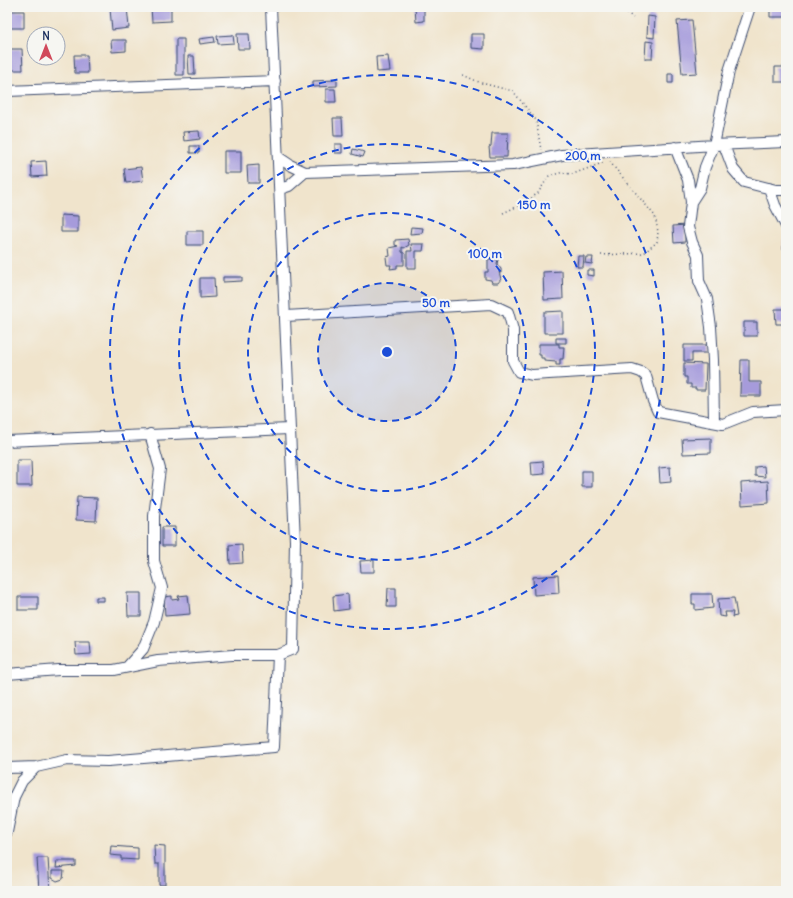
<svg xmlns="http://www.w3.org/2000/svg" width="793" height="898" viewBox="0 0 793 898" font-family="Delius,sans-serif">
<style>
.building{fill:#a69bdb}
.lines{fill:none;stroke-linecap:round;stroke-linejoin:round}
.minor-casing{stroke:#3b4a6e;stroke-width:12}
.path{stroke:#3b4a6e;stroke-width:1.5;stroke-dasharray:1 3;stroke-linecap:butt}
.minor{stroke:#fff;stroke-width:10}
.ring{fill:none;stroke:#1d4ed8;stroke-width:2;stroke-dasharray:7 5}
.centre{fill:#1d4ed8;stroke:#f6f6f2;stroke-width:2}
.ring-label{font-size:12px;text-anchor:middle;font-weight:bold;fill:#1d4ed8;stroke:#f6f6f2;stroke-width:4;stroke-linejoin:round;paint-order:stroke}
</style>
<rect width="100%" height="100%" fill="#f6f6f2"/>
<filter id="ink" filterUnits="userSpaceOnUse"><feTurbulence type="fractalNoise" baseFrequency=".025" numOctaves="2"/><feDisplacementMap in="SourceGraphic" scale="8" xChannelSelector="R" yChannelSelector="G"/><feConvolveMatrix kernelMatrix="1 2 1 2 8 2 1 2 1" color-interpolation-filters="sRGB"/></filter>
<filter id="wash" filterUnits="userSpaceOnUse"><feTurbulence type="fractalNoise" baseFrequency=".012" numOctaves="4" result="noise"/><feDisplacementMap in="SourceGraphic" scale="16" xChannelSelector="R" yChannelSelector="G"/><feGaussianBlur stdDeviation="0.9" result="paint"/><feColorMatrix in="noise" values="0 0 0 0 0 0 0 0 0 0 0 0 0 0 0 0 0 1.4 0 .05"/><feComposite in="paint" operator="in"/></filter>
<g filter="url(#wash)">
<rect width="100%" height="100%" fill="#f0e4cc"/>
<g id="blocks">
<path class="building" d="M 127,7 L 129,28 L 112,30 L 110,9 Z
M 151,7 L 171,7 L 171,21 L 152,22 Z
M 244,7 L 261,7 L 261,8 L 244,9 Z
M 415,7 L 424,7 L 424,21 L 416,22 Z
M 770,7 L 786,7 L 786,17 L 770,17 Z
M 7,11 L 24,11 L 24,28 L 7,28 Z
M 648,16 L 655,17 L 654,38 L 647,37 Z
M 692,20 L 697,73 L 682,74 L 677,21 Z
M 237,34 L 249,34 L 250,49 L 238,49 Z
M 471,34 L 484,34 L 484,49 L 471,48 Z
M 233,35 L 234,43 L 218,44 L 217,36 Z
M 214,37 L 215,42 L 200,44 L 199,39 Z
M 176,39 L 184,39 L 184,75 L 176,75 Z
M 111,40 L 126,40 L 126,51 L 112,52 Z
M 646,41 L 653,42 L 652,59 L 645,59 Z
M 7,49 L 22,49 L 23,70 L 7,70 Z
M 74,55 L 87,55 L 88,73 L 75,73 Z
M 188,56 L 194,56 L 195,74 L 189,74 Z
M 388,56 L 390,71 L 377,72 L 376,57 Z
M 775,67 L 786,67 L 786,82 L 775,82 Z
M 668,74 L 673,74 L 673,83 L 668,83 Z
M 337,80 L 337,86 L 313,87 L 313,81 Z
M 326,89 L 335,89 L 336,102 L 326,102 Z
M 333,118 L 342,118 L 343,136 L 334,136 Z
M 199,131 L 200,139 L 184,141 L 183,132 Z
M 492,133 L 508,133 L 507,157 L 490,157 L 489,147 L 491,146 Z
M 335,144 L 342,144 L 342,153 L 335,153 Z
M 190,146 L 199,146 L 199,153 L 190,153 Z
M 353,149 L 365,152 L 363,157 L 352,154 Z
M 224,151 L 241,151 L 241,173 L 224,173 Z
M 46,161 L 47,176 L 32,177 L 31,162 Z
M 259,165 L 259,183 L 248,183 L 247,166 Z
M 141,167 L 143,181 L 126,183 L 124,169 Z
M 61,215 L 78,216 L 78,232 L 61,232 Z
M 685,225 L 685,242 L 674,243 L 673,226 Z
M 411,227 L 423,228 L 422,233 L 410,234 Z
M 187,231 L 203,231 L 203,245 L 187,245 Z
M 408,239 L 409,245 L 404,248 L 402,247 L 402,252 L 404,253 L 404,265 L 397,265 L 397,268 L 390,269 L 391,265 L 387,265 L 386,257 L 390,256 L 389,248 L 398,246 L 395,245 L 395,240 Z
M 786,239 L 786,250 L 783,250 L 783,240 Z
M 411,244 L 424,244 L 423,251 L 416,251 L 416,268 L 407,268 L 407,251 L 412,251 Z
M 578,256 L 584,256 L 583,267 L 577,267 Z
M 586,257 L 593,257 L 592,264 L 585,263 Z
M 488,259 L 498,259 L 497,264 L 501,269 L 501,273 L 499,272 L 501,279 L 498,283 L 492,283 L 491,280 L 485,279 L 485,272 L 488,272 Z
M 587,270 L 594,270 L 594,276 L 587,275 Z
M 562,271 L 563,299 L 544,300 L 543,272 Z
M 223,277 L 242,277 L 242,281 L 223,282 Z
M 200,278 L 214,278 L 215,297 L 200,298 Z
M 775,309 L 786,309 L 786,324 L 776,324 Z
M 563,311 L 563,333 L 544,333 L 544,312 Z
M 744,322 L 757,322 L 757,336 L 744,336 Z
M 556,338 L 566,338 L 566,343 L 556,343 Z
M 539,344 L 559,344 L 559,347 L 564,347 L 563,359 L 560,359 L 560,365 L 556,365 L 556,362 L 544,361 L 544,358 L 541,358 L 541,355 L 539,355 Z
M 684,345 L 710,345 L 709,353 L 692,353 L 692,361 L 684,361 Z
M 741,360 L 749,360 L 749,382 L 761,382 L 761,396 L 740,396 Z
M 684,363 L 706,364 L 705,390 L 696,390 L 696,388 L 691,388 L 691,384 L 687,384 L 687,377 L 684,377 Z
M 711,438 L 711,453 L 683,454 L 682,439 Z
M 17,460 L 31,460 L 32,486 L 17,486 Z
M 543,461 L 544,474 L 532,475 L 531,462 Z
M 764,466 L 765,477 L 755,476 L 755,467 Z
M 670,467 L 671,482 L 660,483 L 659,468 Z
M 582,471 L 592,471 L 592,487 L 582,487 Z
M 768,481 L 769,503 L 742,505 L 741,483 Z
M 77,497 L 97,498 L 96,521 L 76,520 Z
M 162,527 L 175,527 L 175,546 L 162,546 Z
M 242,544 L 243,563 L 230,564 L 229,545 Z
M 374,560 L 374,572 L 361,572 L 360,561 Z
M 558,575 L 559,593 L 534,595 L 533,577 Z
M 388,588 L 396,588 L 396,607 L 387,607 Z
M 127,593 L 141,593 L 141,616 L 128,616 Z
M 348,594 L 349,609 L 334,611 L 333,596 Z
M 692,594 L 712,594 L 713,608 L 695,610 L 695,604 L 692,604 Z
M 188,595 L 190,614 L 165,616 L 164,597 L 172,596 L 172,600 L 179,599 L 178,596 Z
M 18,597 L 38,597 L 38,610 L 18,610 Z
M 96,597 L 104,597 L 104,601 L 96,601 Z
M 734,598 L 737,616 L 732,617 L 733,612 L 725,612 L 726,617 L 719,616 L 718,599 Z
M 75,642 L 90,642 L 91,654 L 76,655 Z
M 154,845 L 165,846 L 165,885 L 159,885 L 159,864 L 155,864 Z
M 111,846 L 138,848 L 138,860 L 121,859 L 121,856 L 110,855 Z
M 37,858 L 48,858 L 50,891 L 39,891 Z
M 57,861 L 76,861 L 76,866 L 56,868 Z
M 52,871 L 64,871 L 63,879 L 57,881 L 52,878 Z"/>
</g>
</g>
<g filter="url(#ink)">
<use href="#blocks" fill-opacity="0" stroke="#3b4a6e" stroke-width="1"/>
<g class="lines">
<g class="minor-casing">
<path id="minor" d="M 7,91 L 275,81
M 724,145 L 733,169 L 744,182 L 776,190 L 786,190
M 675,147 L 688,180 L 691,202 L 688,227 L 692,242 L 698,255 L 699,281 L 707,299 L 711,327 L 713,360 L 714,422
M 278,157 L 290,165 L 305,172 L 513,165 L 562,155 L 714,145 L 786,142
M 769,188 L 775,205 L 786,226
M 280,189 L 289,186 L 305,172
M 691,202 L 700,188 L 705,167 L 714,145 L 729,71 L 750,7
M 286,316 L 491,304 L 508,312 L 513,330 L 513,361 L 519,372 L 532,375 L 632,369 L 641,372 L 646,376 L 653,401 L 658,412 L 723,424 L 753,412 L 786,410
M 7,441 L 289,429
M 127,667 L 143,649 L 154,622 L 162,588 L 154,561 L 154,516 L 160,469 L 150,434
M 7,674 L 59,670 L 114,670 L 158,661 L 232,655 L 278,655
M 7,768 L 36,767 L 67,760 L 108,761 L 274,747 L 278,655 L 293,649 L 295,541 L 271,7
M 7,832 L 14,797 L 22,781 L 36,767"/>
</g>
<path class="path" d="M 621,7 L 633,18
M 463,75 L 481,83 L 513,91 L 536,120 L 541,150
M 503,213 L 525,203 L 538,193 L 549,176 L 560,173 L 573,174 L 605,162
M 601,255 L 644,253 L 657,242 L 658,232 L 655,216 L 609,161"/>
<use href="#minor" class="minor"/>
</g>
</g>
<circle cx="387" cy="352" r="69" fill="#1d4ed8" fill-opacity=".12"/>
<g class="ring">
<circle cx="387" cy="352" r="69"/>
<circle cx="387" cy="352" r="139"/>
<circle cx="387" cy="352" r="208"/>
<circle cx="387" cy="352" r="277"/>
</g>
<circle cx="387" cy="352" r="6" class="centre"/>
<g class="ring-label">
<text x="583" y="160">200 m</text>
<text x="534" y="209">150 m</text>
<text x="485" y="258">100 m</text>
<text x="436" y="307">50 m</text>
</g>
<rect width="793" height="898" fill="none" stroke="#f6f6f2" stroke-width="24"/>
<g transform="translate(46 46)"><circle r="19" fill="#f6f6f2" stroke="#9ea6b7"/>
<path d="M0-3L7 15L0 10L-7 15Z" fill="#d1495b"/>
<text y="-6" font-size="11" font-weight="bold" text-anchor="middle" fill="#1b2f5e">N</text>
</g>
</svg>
